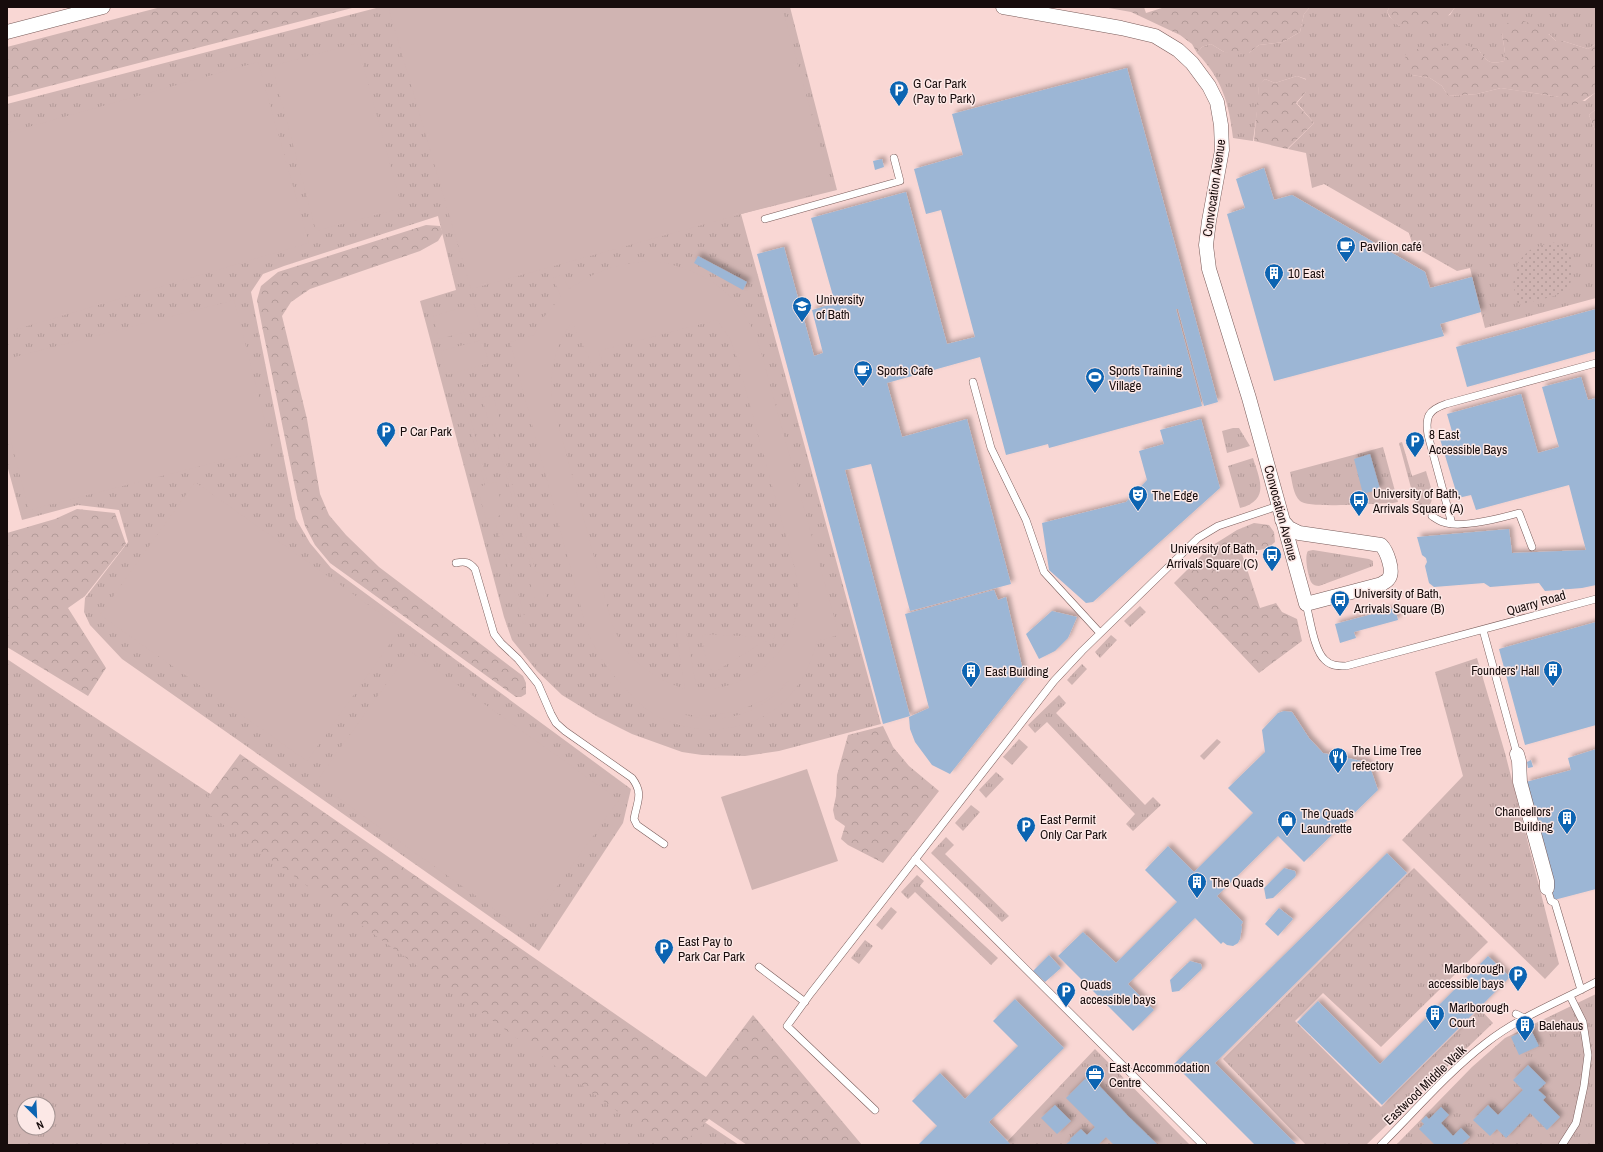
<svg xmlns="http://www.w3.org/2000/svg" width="1603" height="1152" viewBox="0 0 1603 1152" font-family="'Archivo Narrow',sans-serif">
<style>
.grass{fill:url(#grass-tufts);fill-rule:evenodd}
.forest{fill:url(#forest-crowns)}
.garden{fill:url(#garden-dots)}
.pitch{fill:#d0b4b2;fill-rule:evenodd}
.building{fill:#9cb6d5;filter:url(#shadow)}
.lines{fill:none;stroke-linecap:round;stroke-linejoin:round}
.lane-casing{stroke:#795c5a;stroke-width:8}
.street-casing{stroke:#795c5a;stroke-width:15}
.lane{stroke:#fff;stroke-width:7}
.street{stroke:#fff;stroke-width:14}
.labels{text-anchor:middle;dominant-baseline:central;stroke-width:3;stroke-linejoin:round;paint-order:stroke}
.poi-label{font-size:13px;fill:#170c0c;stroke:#fce8e6;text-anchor:start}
.street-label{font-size:13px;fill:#170c0c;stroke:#fce8e6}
</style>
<defs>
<pattern id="grass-tufts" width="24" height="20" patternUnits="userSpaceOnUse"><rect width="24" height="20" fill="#d0b4b2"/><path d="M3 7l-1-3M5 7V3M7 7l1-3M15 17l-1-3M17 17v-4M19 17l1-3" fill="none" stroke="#b29a98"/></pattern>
<pattern id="forest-crowns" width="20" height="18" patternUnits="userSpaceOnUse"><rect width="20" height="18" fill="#d0b4b2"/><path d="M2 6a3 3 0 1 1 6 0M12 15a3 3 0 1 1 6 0" fill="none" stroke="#b29a98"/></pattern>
<pattern id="garden-dots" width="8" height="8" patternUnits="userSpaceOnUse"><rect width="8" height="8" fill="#d0b4b2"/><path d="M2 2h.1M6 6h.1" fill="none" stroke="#b29a98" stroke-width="1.8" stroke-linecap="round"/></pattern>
<filter id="shadow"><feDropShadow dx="3.5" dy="-3.5" stdDeviation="2" flood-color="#0004"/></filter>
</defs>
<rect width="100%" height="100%" fill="#f9d7d4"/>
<path class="grass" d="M 380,7 L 790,7 L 837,190 L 741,214 L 881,724 L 779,751 L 745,756 L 702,755 L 682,752 L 632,734 L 598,717 L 562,695 L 537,671 L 512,640 L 504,617 L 420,301 L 456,290 L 438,216 L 284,266 L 263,274 L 251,292 L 296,519 L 310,543 L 331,568 L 631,789 L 623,823 L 539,951 L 122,659 L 90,625 L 84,612 L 85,598 L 128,542 L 119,510 L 78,505 L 22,520 L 7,465 L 7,104 Z
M 1310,7 L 1390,7 L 1387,11 L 1389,16 L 1399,26 L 1450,15 L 1455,7 L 1596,7 L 1596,44 L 1588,49 L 1563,41 L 1556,41 L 1549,34 L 1502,33 L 1505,53 L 1504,61 C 1488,65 1487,61 1478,49 L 1412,75 L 1430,78 L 1442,86 L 1448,96 L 1477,94 L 1501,88 L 1585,101 L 1596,92 L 1596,109 L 1589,115 L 1596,133 L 1596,298 L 1485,328 L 1470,268 L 1457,271 L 1413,246 L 1409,233 L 1324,184 L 1312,188 L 1306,153 L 1288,149 L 1314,123 L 1297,103 L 1306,92 L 1306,79 L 1297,76 L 1275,83 L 1265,79 L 1259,85 L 1258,104 L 1253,141 L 1233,138 C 1229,103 1222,79 1197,53 L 1202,47 L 1211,44 L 1224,52 L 1249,53 L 1259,45 L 1283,42 L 1300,32 L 1304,14 Z
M 1233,428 L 1239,428 L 1250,446 L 1227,453 L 1222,431 Z
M 1402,442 L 1412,476 L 1426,471 C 1431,489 1440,504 1418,514 L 1399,443 Z
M 1383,447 L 1398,502 L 1393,503 C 1378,503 1308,509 1300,501 C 1293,495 1292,480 1290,472 Z
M 1253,458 C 1260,480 1270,500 1240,508 L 1228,466 Z
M 1313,550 L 1369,559 L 1373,561 L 1373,566 L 1319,586 C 1316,586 1313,585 1311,582 C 1308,576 1304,556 1308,551 Z
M 1140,606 L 1146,612 L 1130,627 L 1124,621 Z
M 1111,635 L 1117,640 L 1100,658 L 1095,652 Z
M 1477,658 L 1505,753 L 1559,964 L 1545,979 L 1402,840 L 1463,776 L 1435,672 Z
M 7,659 L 739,1145 L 7,1145 ZM 24,1104 L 48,1104 L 48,1128 L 24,1128 Z
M 1082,664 L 1087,669 L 1072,685 L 1067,680 Z
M 1059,695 L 1066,703 L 1056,713 L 1145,805 L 1153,797 L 1161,805 L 1133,831 L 1126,824 L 1135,814 L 1047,722 L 1035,733 L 1028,725 Z
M 1019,739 L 1028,747 L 1012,765 L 1003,757 Z
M 1217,739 L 1221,742 L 1204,760 L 1200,756 Z
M 996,772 L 1004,779 L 986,798 L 979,790 Z
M 971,805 L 980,812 L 963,831 L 955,823 Z
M 946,837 L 954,845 L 945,854 L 1009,916 L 1002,922 L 931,853 Z
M 1414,868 L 1488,942 L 1381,1047 L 1323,993 L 1295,1021 L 1381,1107 L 1480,1009 L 1493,1023 L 1366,1145 L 1306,1145 L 1223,1059 Z
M 917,875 L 924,881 L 920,886 L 998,958 L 991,965 L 915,892 L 908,899 L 901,892 Z
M 891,907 L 897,912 L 882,930 L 876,925 Z
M 865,940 L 873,946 L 859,964 L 851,958 Z
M 1596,994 L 1596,1145 L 1396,1145 L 1472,1067 L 1505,1038 Z
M 1095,1049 L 1190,1145 L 1004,1145 Z"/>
<path class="forest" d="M 161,7 L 356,7 L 7,97 L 7,47 Z
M 1103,7 L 1144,7 L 1146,13 L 1165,7 L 1310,7 L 1304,14 L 1300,32 L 1283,42 L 1259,45 L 1249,53 L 1236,55 L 1224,52 L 1211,44 L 1202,47 L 1197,53 L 1192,44 L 1180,35 L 1131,12 Z
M 1390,7 L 1455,7 C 1450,15 1443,21 1434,26 C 1428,29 1405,29 1399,26 C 1394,23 1389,16 1387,11 Z
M 1524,21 L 1542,28 L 1556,41 L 1563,41 L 1588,49 L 1596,44 L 1595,93 L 1574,106 L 1559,97 L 1501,88 L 1477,94 L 1448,96 L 1442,86 L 1430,78 L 1412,75 L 1404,64 L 1406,54 L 1420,48 L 1462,44 L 1478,49 C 1487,61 1488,65 1504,61 L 1505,53 L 1502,33 L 1507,23 Z
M 1297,76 L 1307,80 L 1306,92 L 1296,103 L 1314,123 L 1287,149 L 1254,141 L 1259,84 L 1265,79 L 1275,83 Z
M 1596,109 L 1596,133 L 1589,115 Z
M 426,225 L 440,226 L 443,233 L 438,241 L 420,251 L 310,289 L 291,302 L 282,316 L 307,419 L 320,494 L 329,515 L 346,535 L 379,567 L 523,676 L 526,683 L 526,694 L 521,697 L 516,697 L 330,563 L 315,545 L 305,526 L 297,497 L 262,326 L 257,300 L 261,286 L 278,272 Z
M 77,509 L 115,513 L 126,544 L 85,596 L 68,608 L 106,668 L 88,696 L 7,647 L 7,533 L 55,519 Z
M 1254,523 L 1269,525 L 1274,532 L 1275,542 L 1268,548 L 1242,554 L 1260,608 L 1276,603 L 1282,612 L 1297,619 L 1302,641 L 1259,673 L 1174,583 L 1210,547 L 1237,530 Z
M 883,726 L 893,747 L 909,766 L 939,791 L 883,863 L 848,845 L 841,839 L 845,826 L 835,819 L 833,810 L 836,796 L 837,775 L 848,735 Z
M 240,754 L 706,1077 L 753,1015 L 862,1145 L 747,1145 L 709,1119 L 682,1145 L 664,1145 L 200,808 Z"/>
<path class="garden" d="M 1551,242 C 1578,247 1573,271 1569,290 L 1551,297 L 1518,305 L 1513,284 L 1518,263 L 1523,256 L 1530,250 Z"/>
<path class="pitch" d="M 400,7 L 782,7 L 832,189 L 471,289 L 389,10 Z
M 357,43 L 402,208 L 316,231 L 272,66 Z
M 258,62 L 309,243 L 7,332 L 7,133 Z
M 655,261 C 710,271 745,297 761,352 L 839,635 L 817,641 C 812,660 805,677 792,693 C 757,736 689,740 646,709 C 637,702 630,693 622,685 C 606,667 593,649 586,626 L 510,342 L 534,335 L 543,318 L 561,297 L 553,278 L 562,275 L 569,289 C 597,270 621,262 655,261 ZM 717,320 L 730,339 L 737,358 L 795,569 C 797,580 799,591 798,602 C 792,658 750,688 697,690 L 686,631 L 676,632 L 685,689 C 650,678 622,656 611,620 L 552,401 C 549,371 555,346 572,322 L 593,367 L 598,366 L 603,362 L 598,351 ZM 789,681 C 764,711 722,728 683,714 L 701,716 L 735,712 L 764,700 Z
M 234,300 L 272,448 L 29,510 L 7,426 L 7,359 Z
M 474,304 L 481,328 L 439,339 L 433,316 Z
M 482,340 L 489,363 L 447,375 L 441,351 Z
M 462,386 L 488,484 L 496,482 L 504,514 L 498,516 L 526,623 L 523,624 L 494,517 L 486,519 L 477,487 L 485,485 L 459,387 Z
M 493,395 L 500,420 L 495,422 L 536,573 L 540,572 L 547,598 L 535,601 L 528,575 L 533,574 L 492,423 L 489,423 L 482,398 Z
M 195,482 L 401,628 L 307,761 L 100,615 Z
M 767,632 L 775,635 L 772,644 L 765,641 L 713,673 C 705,660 703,649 702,634 L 764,637 Z
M 410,651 L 619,800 L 525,931 L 316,782 Z
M 807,769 L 838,861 L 752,890 L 721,797 Z"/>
<path class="building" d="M 1127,68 L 1218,402 L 1204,406 L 1178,309 L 1176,309 L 1202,406 L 1049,448 L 1048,444 L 1006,455 L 980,357 L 887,383 L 902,437 L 967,419 L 1011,584 L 910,611 L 871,464 L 845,470 L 910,716 L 883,724 L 757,254 L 784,247 L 814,356 L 823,353 L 812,310 L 835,303 L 811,218 L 906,192 L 947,344 L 975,337 L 941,210 L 926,214 L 914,169 L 963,155 L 952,114 Z
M 882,159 L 884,167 L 875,170 L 873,161 Z
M 1264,168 L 1274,200 L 1292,195 L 1425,272 L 1430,288 L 1472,277 L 1481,312 L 1440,324 L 1444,336 L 1274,381 L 1227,214 L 1245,208 L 1236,179 Z
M 698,256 L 747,282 L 743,290 L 694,263 Z
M 1596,309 L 1596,351 L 1467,387 L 1456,347 Z
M 1581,377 L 1588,400 L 1596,398 L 1596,585 L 1582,588 L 1545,591 L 1539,583 L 1490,587 L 1484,583 L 1434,587 L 1429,583 L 1425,566 L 1427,562 L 1426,558 L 1422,555 L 1417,537 L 1509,529 L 1512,553 L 1586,550 L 1569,485 L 1476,510 L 1471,495 L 1458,498 L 1440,439 L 1453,435 L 1447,414 L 1521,394 L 1538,453 L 1559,447 L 1542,387 Z
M 1201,419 L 1220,488 L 1093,602 L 1086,603 L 1049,570 L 1042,523 L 1126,502 L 1147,480 L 1139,451 L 1164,444 L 1160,430 Z
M 1370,454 L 1380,489 L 1363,494 L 1354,459 Z
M 994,590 L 998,600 L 1006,597 L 1025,679 L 950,774 L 932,765 L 915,742 L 910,729 L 909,717 L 929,708 L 905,614 Z
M 1395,608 L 1398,620 L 1354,632 L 1356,638 L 1340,643 L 1335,624 Z
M 1052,611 L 1077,617 L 1068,638 L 1055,651 L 1039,659 L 1026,634 Z
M 1596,622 L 1596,725 L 1525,745 L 1499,649 Z
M 1284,711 L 1292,712 L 1309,738 L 1323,753 L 1367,762 L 1370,767 L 1378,790 L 1304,862 L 1278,836 L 1217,896 L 1243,922 L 1241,925 L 1242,927 L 1240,939 L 1238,943 L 1233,946 L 1227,945 L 1223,942 L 1221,944 L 1195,918 L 1128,984 L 1154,1010 L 1133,1031 L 1058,956 L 1083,932 L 1116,963 L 1177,902 L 1145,870 L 1168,846 L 1194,872 L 1253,813 L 1228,788 L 1265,752 L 1262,730 L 1278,713 Z
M 1596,749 L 1596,889 L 1554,900 L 1526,782 L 1571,770 L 1568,758 Z
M 1531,760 L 1533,767 L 1528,768 L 1527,762 Z
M 1387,853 L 1407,873 L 1215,1063 L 1297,1145 L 1255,1145 L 1174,1064 Z
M 1284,868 L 1295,871 L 1296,875 L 1295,877 L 1273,898 L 1266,899 L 1264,888 Z
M 1279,908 L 1293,919 L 1278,936 L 1265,924 Z
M 1049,955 L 1061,968 L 1045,982 L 1033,971 Z
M 1488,956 L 1510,977 L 1382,1105 L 1297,1022 L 1318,1001 L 1380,1064 Z
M 1190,961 L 1201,964 L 1202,968 L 1201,970 L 1179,991 L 1172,992 L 1170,980 Z
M 1015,999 L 1064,1048 L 989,1122 L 1011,1145 L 918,1145 L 937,1126 L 912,1101 L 940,1073 L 965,1099 L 1018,1046 L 993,1021 Z
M 1530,1028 L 1539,1046 L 1519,1055 L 1511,1037 Z
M 1528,1065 L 1546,1083 L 1538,1090 L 1546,1097 L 1543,1100 L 1560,1117 L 1547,1130 L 1530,1113 L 1506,1138 L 1497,1129 L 1490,1136 L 1473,1120 L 1488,1105 L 1498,1115 L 1523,1090 L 1513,1080 Z
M 1089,1075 L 1128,1116 L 1158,1145 L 1114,1145 L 1106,1137 L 1098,1145 L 1065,1145 L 1071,1140 L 1070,1139 L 1081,1129 L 1087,1135 L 1095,1127 L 1066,1098 Z
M 1055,1105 L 1071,1121 L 1057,1134 L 1041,1118 Z
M 1441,1107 L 1449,1115 L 1441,1123 L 1453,1136 L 1461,1128 L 1470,1137 L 1461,1145 L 1435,1145 L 1419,1129 L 1424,1124 L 1421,1121 L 1426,1116 L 1429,1119 Z"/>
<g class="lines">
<g class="lane-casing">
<path id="lane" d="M 765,219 L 900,181 L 894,158
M 973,382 L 991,448 L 1026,520 L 1044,572 L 1100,633
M 1432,516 C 1435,518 1439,521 1443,522 C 1460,529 1501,518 1519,513 L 1532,547
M 1452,524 L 1428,435 C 1425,417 1428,410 1446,404 L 1596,363
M 456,563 C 465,561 469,562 475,569 L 494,634 L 501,643 L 518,659 L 538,684 L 551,714 L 556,723 L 565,731 L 632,778 C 644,794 637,801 634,819 L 637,825 L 664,844
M 1306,604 C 1310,618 1314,651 1325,660 C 1331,666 1338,666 1346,666 L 1596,599
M 1483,630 L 1517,754
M 915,859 L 1203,1145
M 1547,888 L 1551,901 L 1555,903 L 1581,990
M 759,967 L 805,1002
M 1516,1014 L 1524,1018
M 875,1110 L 787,1026 L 811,993 L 1054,681 L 1082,651 L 1198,538 L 1218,526 L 1278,506
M 1381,1145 C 1415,1111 1448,1072 1486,1043 C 1519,1017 1559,1002 1596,982
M 1562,1145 L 1576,1123 L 1584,1086 L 1588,1055 L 1583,1022 L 1570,996"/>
</g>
<g class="street-casing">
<path id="street" d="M 1003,7 L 1121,28 L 1155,36 L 1178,50 L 1192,63 L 1209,86 L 1217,102 L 1221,125 L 1222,150 L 1209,221 L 1206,245 L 1209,269 L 1249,398 L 1306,604 L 1382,584 C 1384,582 1388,581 1389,578 C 1394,571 1387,551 1381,545 L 1299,533 L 1289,528 L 1282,520
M 7,32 L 103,7
M 1517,754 L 1519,761 L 1520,782 L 1547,881 L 1547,888"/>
</g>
<use href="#lane" class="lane"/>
<use href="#street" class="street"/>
</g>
<defs>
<g id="parking-pin" transform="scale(1)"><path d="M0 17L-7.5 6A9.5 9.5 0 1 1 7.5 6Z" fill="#0c64b2" stroke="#fce8e6"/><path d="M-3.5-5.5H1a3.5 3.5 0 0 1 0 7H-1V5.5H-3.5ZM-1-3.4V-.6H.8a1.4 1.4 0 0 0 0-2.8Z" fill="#fff"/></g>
<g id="cafe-pin" transform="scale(1)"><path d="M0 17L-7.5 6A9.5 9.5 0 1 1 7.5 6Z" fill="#0c64b2" stroke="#fce8e6"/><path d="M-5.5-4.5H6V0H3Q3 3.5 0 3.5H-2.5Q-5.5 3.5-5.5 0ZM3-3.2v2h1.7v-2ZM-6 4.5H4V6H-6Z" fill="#fff"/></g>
<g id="building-pin" transform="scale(1)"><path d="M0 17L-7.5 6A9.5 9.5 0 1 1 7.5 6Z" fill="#0c64b2" stroke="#fce8e6"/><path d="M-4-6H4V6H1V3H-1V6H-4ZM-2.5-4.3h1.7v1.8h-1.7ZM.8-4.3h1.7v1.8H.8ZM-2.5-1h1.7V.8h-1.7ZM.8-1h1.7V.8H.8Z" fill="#fff"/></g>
<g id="university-pin" transform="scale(1)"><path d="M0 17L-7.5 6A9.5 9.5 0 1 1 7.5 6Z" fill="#0c64b2" stroke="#fce8e6"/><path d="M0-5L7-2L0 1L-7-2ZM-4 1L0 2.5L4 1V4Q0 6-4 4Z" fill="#fff"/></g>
<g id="stadium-pin" transform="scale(1)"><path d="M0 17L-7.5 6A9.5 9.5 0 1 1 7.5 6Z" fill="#0c64b2" stroke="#fce8e6"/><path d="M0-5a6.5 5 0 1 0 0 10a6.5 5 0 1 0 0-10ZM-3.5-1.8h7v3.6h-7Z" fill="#fff"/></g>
<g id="theatre-pin" transform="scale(1)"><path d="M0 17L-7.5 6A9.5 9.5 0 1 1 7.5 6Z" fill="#0c64b2" stroke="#fce8e6"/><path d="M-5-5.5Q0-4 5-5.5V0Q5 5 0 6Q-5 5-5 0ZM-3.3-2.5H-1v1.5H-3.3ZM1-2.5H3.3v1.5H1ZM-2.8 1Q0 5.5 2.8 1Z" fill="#fff"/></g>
<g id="bus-pin" transform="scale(1)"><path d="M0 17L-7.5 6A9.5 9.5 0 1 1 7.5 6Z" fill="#0c64b2" stroke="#fce8e6"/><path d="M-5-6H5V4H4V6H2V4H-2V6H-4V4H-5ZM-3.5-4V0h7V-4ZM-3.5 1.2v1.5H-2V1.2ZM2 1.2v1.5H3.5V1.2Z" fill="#fff"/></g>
<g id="restaurant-pin" transform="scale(1)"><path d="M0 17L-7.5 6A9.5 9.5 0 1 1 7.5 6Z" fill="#0c64b2" stroke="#fce8e6"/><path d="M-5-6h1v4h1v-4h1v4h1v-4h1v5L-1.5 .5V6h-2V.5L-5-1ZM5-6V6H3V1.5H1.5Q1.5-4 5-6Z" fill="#fff"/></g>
<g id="shop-pin" transform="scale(1)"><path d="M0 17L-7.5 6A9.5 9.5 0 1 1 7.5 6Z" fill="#0c64b2" stroke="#fce8e6"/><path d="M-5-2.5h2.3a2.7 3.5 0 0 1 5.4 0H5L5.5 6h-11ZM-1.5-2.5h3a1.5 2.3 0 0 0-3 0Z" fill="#fff"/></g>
<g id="office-pin" transform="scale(1)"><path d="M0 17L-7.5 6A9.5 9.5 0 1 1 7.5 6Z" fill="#0c64b2" stroke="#fce8e6"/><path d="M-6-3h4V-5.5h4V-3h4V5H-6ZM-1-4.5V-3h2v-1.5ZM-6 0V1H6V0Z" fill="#fff"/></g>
</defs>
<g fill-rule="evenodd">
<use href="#parking-pin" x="899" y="90"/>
<use href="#cafe-pin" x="1346" y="246"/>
<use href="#building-pin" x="1274" y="273"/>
<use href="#university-pin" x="802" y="306"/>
<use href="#cafe-pin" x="863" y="370"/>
<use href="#stadium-pin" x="1095" y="377"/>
<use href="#parking-pin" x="386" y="431"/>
<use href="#parking-pin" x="1415" y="441"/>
<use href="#theatre-pin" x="1138" y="495"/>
<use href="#bus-pin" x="1359" y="500"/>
<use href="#bus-pin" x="1272" y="555"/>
<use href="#bus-pin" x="1340" y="600"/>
<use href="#building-pin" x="1553" y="670"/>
<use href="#building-pin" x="971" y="671"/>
<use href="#restaurant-pin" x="1338" y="757"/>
<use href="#building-pin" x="1567" y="818"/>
<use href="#shop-pin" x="1287" y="820"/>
<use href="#parking-pin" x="1026" y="826"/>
<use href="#building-pin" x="1197" y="882"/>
<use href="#parking-pin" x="664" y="948"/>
<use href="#parking-pin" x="1518" y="975"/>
<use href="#parking-pin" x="1066" y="991"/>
<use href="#building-pin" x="1435" y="1014"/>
<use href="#building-pin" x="1525" y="1025"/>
<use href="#office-pin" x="1095" y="1074"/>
</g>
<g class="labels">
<g class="poi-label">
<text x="913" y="83">G Car Park<tspan x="913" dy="15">(Pay to Park)</tspan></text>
<text x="1360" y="246">Pavilion café</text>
<text x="1288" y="273">10 East</text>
<text x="816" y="299">University<tspan x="816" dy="15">of Bath</tspan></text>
<text x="877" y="370">Sports Cafe</text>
<text x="1109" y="370">Sports Training<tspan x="1109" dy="15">Village</tspan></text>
<text x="400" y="431">P Car Park</text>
<text x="1429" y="434">8 East<tspan x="1429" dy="15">Accessible Bays</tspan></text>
<text x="1373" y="493">University of Bath,<tspan x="1373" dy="15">Arrivals Square (A)</tspan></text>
<text x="1152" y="495">The Edge</text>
<text x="1258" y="548" text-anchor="end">University of Bath,<tspan x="1258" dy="15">Arrivals Square (C)</tspan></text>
<text x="1354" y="593">University of Bath,<tspan x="1354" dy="15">Arrivals Square (B)</tspan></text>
<text x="1539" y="670" text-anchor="end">Founders' Hall</text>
<text x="985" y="671">East Building</text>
<text x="1352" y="750">The Lime Tree<tspan x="1352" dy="15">refectory</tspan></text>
<text x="1553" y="811" text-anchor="end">Chancellors'<tspan x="1553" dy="15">Building</tspan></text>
<text x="1301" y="813">The Quads<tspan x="1301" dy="15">Laundrette</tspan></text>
<text x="1040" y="819">East Permit<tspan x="1040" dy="15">Only Car Park</tspan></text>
<text x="1211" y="882">The Quads</text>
<text x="678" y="941">East Pay to<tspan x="678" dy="15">Park Car Park</tspan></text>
<text x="1504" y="968" text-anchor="end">Marlborough<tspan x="1504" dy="15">accessible bays</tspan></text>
<text x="1080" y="984">Quads<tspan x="1080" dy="15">accessible bays</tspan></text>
<text x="1449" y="1007">Marlborough<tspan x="1449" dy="15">Court</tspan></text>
<text x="1539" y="1025">Balehaus</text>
<text x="1109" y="1067">East Accommodation<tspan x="1109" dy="15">Centre</tspan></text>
</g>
<g class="street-label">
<text transform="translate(1214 188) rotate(-82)">Convocation Avenue</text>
<text transform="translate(1281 513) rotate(75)">Convocation Avenue</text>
<text transform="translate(1536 603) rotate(-16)">Quarry Road</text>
<text transform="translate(1425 1085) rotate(-44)">Eastwood Middle Walk</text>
</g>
</g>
<rect width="1603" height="1152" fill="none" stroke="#170c0c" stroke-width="16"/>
<g transform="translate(36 1116) rotate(156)"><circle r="19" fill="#fce8e6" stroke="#a0908f"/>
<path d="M0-3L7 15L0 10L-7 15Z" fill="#0c64b2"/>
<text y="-6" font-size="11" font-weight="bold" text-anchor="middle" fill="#170c0c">N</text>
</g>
</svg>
